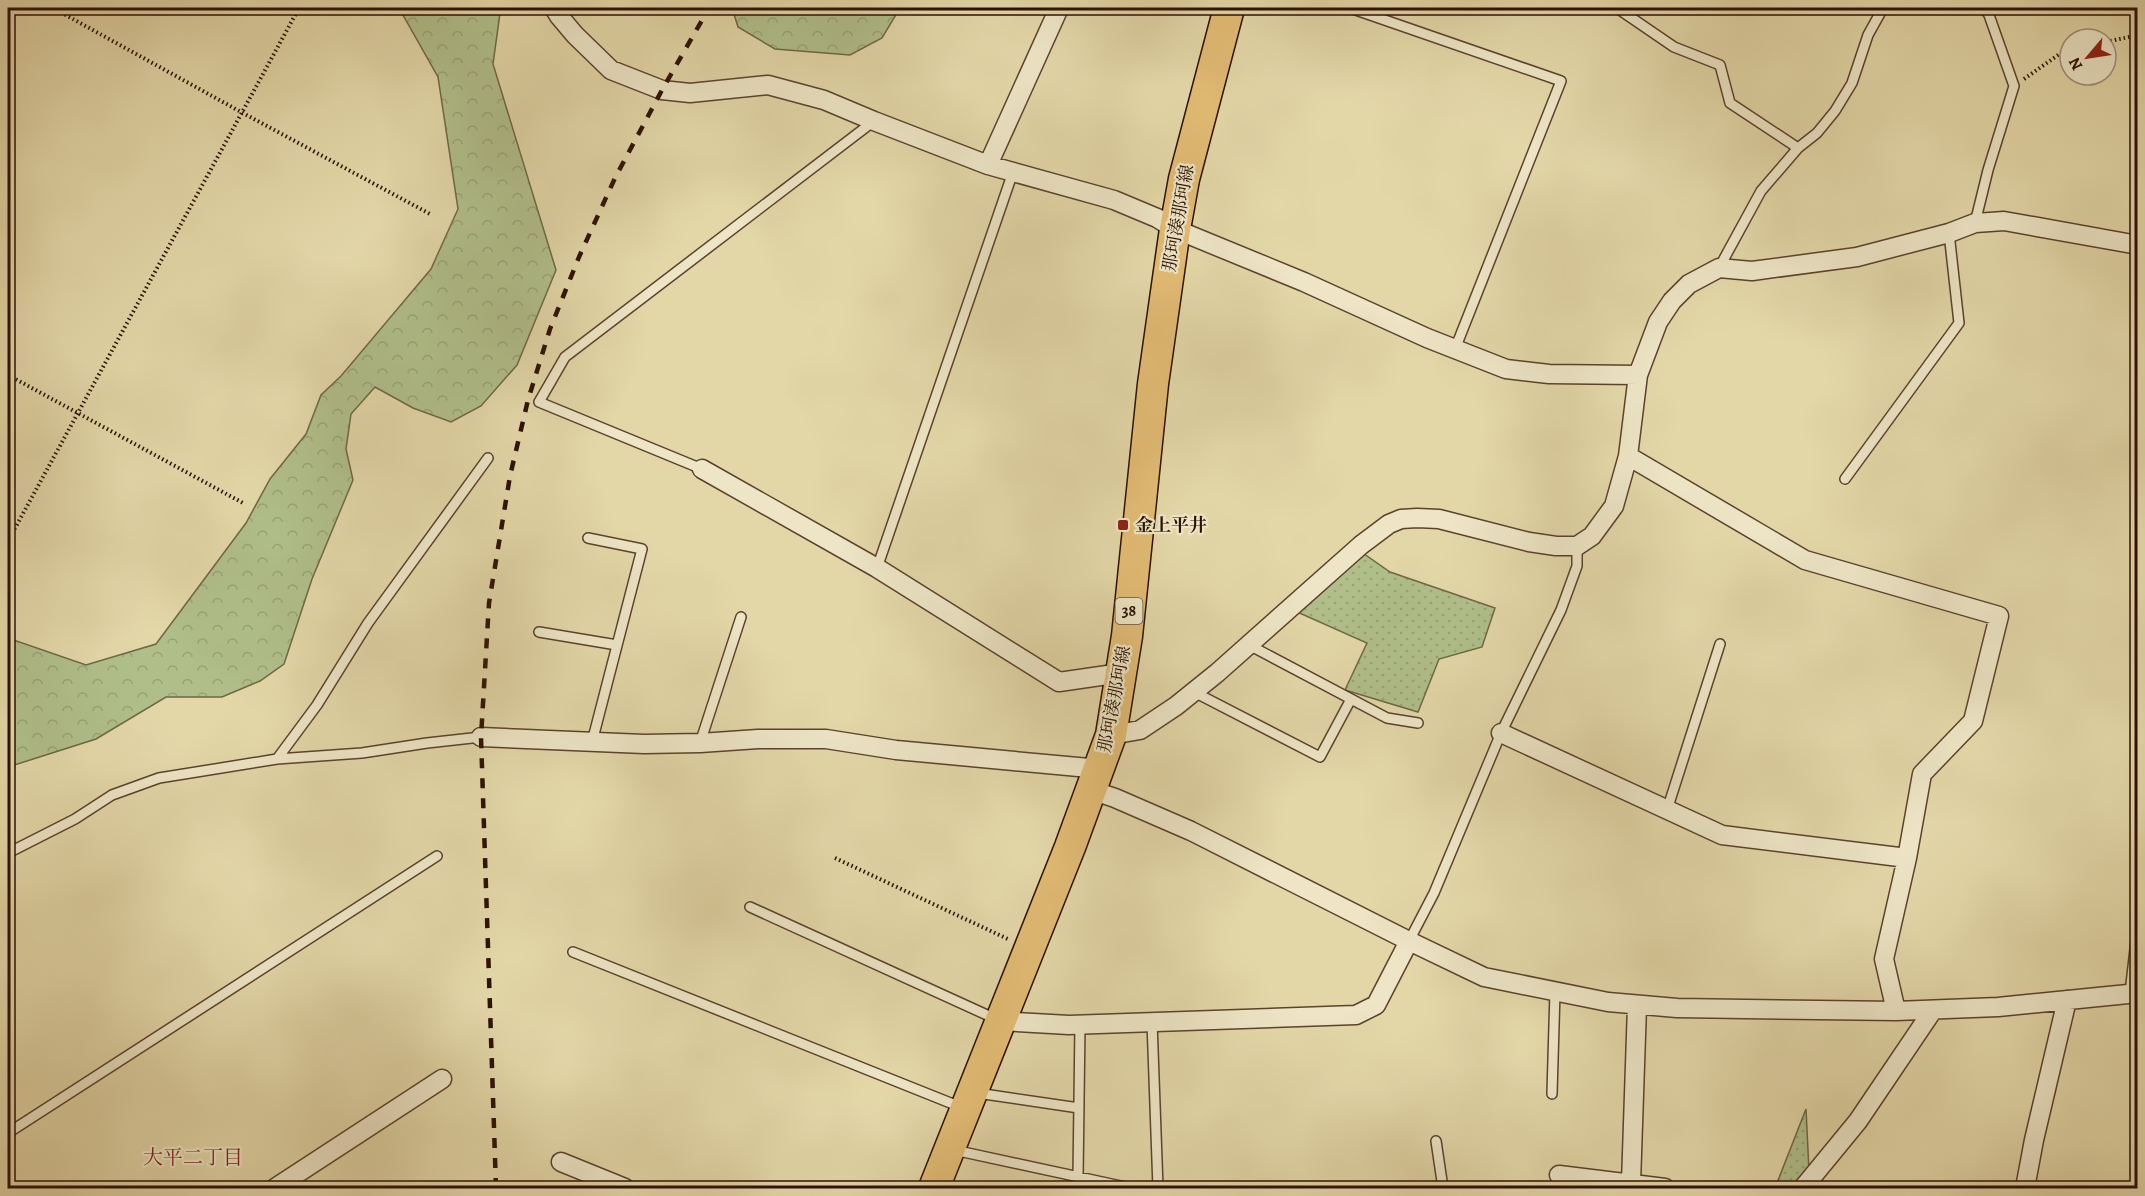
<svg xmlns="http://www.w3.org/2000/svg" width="2145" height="1196" viewBox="0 0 2145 1196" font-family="Alegreya,'Noto Serif JP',serif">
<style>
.grass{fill:url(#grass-dots);stroke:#6e6846;stroke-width:1.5}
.forest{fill:url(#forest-crowns);stroke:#6e6846;stroke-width:1.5}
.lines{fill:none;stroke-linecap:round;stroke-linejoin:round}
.service-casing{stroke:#5a422c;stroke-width:12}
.minor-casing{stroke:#5a422c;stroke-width:21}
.primary-casing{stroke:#2c1003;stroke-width:33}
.path{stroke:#2c1003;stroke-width:4;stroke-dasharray:1.5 3;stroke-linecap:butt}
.service{stroke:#ede5c6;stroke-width:9}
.minor{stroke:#ede5c6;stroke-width:18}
.primary{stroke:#e2bc74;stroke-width:30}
.rail{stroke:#2c1003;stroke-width:4.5;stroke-dasharray:10 10;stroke-linecap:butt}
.poi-dot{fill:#8f2418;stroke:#ede5c6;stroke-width:2}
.labels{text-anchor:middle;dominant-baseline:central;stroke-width:4.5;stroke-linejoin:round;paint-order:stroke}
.shield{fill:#ede5c6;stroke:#66503e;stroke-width:1.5}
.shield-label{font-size:16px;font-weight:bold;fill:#2c1003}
.street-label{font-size:18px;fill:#2c1003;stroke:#ede5c6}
.poi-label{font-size:18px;font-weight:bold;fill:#2c1003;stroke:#ede5c6;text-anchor:start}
.neighbourhood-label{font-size:20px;fill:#7a1f14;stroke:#ede5c6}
</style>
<defs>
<pattern id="grass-dots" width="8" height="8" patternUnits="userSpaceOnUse" patternTransform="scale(1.5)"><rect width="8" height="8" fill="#b0bf8a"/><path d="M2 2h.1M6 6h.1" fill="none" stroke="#98a375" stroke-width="1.8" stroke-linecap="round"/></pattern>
<pattern id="forest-crowns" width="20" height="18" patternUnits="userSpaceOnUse" patternTransform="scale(1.5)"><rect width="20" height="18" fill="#b0bf8a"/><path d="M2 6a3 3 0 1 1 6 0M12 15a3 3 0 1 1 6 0" fill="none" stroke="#98a375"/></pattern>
</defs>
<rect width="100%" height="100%" fill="#e3d7a8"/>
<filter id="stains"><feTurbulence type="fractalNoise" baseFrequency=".00333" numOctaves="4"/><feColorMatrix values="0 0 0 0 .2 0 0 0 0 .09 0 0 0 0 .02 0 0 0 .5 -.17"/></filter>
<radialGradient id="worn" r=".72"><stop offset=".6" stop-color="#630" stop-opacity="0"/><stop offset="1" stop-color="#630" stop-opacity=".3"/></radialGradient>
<path class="grass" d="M 1360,551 L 1390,572 L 1495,608 L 1482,647 L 1439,659 L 1418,712 L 1345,690 L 1367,643 L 1295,611 Z
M 1806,1109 L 1809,1171 L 1795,1188 L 1775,1188 Z"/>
<path class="forest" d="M 399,8 L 499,8 L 500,13 L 493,64 L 556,270 L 517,365 L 481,406 L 451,422 L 413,408 L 375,387 L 351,414 L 346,449 L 353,480 L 312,579 L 284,664 L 260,681 L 222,697 L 166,697 L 96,739 L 8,767 L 8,638 L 86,665 L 156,644 L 246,523 L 270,479 L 306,434 L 321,395 L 341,376 L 431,269 L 458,209 L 438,77 Z
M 732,8 L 900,8 L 882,38 L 850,55 L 775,49 L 738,27 Z"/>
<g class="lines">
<g class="service-casing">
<path id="service" d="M 1350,8 L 1561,81 L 1455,349
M 1617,8 L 1674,47 L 1720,65 L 1730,103 L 1798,148
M 1975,223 L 1988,170 L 2014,86 L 1989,15 L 1984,8
M 1719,268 L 1761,191 L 1798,148 L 1817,133 L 1835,111 L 1852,83 L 1868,35 L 1883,8
M 702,469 L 539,402 L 565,357 L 874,121
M 1845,479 L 1959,323 L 1949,233
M 588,538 L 642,549 L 592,742
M 877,568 L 1013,172
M 539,632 L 617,645
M 1249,645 L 1387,718 L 1418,723
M 1194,692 L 1320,757 L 1351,699
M 700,743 L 741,617
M 277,759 L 317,705 L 368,623 L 488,458
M 1667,810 L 1720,644
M 8,853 L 75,819 L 112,795 L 159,778 L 277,759 L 362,753 L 427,743 L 481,737
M 750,907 L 998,1020
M 1409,941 L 1434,893 L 1501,733 L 1561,610 L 1577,566 L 1577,546
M 573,952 L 963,1108
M 2130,993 L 2138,923
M 1152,1022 L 1158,1188
M 977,1093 L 1079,1108
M 1552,1094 L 1555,991
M 8,1133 L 437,856
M 1436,1141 L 1443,1188
M 954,1150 L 1130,1188
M 1078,1177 L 1080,1024"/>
</g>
<g class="minor-casing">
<path id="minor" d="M 554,8 L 559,16 L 575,35 L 611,70 L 662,90 L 690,93 L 768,85 L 824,100 L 874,121 L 988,165 L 1114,200 L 1157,218 L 1175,229 L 1304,282 L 1427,338 L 1506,369 L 1549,374 L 1638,375
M 988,165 L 1059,8
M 1628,456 L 1805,560 L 1999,616 L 1973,721 L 1922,774 L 1907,858 L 1884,959 L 1896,1011
M 702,469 L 877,568 L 1059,682 L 1121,673
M 1501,733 L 1722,835 L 1907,858
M 1111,735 L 1140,730 L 1176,706 L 1217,673 L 1361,545 L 1389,524 L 1401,519 L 1417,518 L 1439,519 L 1529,542 L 1556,546 L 1577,546 L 1592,536 L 1614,506 L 1628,456 L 1638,375 L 1658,322 L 1672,301 L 1689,284 L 1719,268 L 1752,271 L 1857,257 L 1949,233 L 1975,223 L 2004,221 L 2138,245
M 481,737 L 644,744 L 700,743 L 758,739 L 826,739 L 896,750 L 1100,769
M 1091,790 L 1115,798 L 1191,831 L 1409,941 L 1484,977 L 1608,1002 L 1677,1008 L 1896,1011 L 1998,1007 L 2138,993
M 1000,1021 L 1069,1025 L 1356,1015 L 1376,1005 L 1409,941
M 561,1162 L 625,1188
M 1559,1175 L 1665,1188
M 1631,1183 L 1637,1006
M 275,1188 L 442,1079
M 1803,1188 L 1858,1121 L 1933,1010
M 2025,1188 L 2034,1140 L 2067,1000"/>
</g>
<g class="primary-casing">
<path id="primary" d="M 934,1188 L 1070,847 L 1111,735 L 1127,636 L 1153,384 L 1175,229 L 1184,179 L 1229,8"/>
</g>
<path class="path" d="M 53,8 L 241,112 L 430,214
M 2106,42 L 2138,35
M 2024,79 L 2061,53 L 2070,51
M 8,375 L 243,503
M 8,541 L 299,8
M 835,858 L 1010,940"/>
<use href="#service" class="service"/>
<use href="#minor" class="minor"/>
<use href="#primary" class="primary"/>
<path class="rail" d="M 496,1188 L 481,737 L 489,603 L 510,476 L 528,400 L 550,329 L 579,257 L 615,178 L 662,90 L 709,8"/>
</g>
<rect class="poi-dot" x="1117" y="519" width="12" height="12" rx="3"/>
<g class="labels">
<rect class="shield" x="1115.5" y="598" width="27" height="26" rx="4.5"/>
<g class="shield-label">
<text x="1129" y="611">38</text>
</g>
<g class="street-label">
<text transform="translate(1178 218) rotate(-80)">那珂湊那珂線</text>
<text transform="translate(1114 699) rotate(-79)">那珂湊那珂線</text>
</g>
<g class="poi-label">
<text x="1135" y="525">金上平井</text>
</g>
<g class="neighbourhood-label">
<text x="193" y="1157">大平二丁目</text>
</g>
</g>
<rect width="2145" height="1196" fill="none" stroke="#e3d7a8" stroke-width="30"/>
<rect x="9" y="9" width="2127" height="1178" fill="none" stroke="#2c1003" stroke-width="3"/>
<rect x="15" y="15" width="2115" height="1166" fill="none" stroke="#2c1003" stroke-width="1.5"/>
<g transform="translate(2088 57) rotate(241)"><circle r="28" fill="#ede5c6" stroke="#a09078" stroke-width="1.5"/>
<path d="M0-4.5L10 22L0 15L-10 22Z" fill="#8f2418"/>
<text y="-9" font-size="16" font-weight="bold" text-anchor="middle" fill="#2c1003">N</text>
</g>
<rect width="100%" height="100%" filter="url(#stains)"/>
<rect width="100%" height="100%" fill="url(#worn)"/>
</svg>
